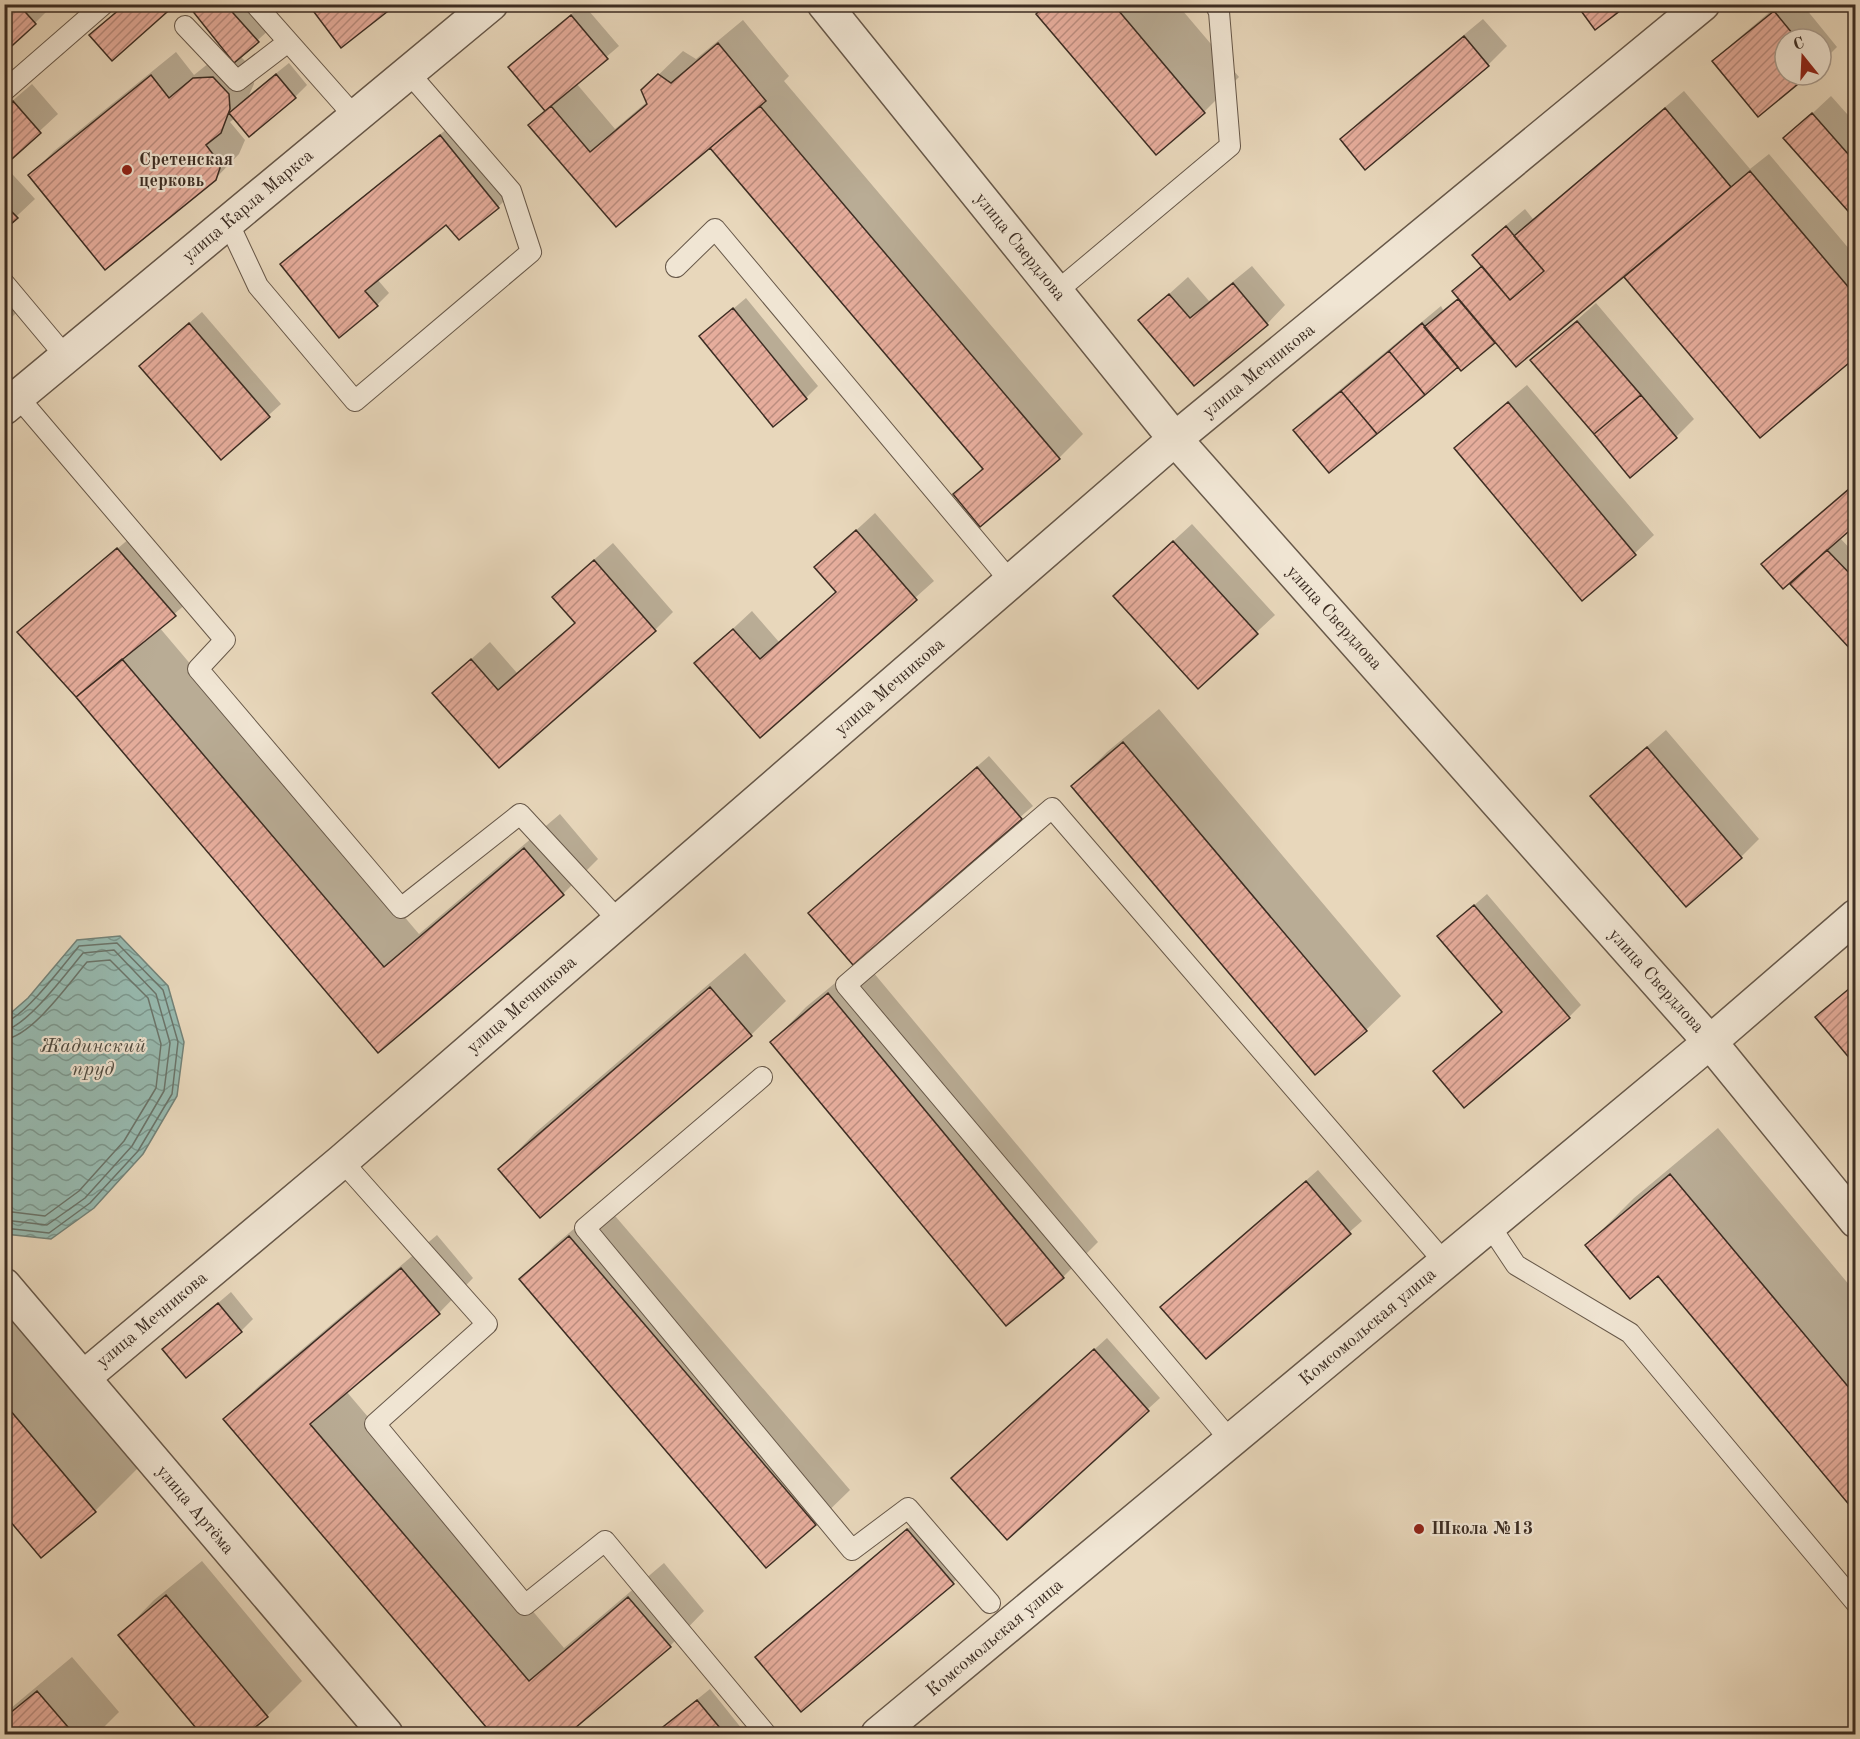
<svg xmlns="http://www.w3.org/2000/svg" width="1860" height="1739" viewBox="0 0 1860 1739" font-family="'Old Standard TT',serif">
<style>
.water{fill:url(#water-waves);stroke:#738278;stroke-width:1.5}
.shadow{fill:#0003}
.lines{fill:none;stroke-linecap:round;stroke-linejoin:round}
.shore{stroke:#6a746a;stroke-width:1.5}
.building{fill:url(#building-hatch);stroke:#3c2d23;stroke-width:1.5}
.service-casing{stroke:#675849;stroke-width:22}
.minor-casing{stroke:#675849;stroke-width:36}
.service{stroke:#f0e5d3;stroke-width:20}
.minor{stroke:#f0e5d3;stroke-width:33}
.poi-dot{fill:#8f2418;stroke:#f0e5d3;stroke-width:2}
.labels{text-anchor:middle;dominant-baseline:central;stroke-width:4.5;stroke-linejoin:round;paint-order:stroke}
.poi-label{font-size:18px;font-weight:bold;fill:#3c2d23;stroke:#f0e5d3;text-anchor:start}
.street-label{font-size:18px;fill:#3c2d23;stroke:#f0e5d3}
.water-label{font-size:20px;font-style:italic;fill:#4e493f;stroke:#f0e5d3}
</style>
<defs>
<pattern id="water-waves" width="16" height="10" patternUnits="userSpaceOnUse" patternTransform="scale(1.5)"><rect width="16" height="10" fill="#97bab0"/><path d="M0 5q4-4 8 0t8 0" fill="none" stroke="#7c988f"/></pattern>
<pattern id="building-hatch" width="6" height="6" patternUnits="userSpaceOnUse" patternTransform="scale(1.5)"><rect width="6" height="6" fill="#e6ad9c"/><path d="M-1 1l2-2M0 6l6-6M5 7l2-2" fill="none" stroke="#bc8d7f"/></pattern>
</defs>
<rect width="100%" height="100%" fill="#e8d7bb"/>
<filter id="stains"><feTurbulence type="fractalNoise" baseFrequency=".00333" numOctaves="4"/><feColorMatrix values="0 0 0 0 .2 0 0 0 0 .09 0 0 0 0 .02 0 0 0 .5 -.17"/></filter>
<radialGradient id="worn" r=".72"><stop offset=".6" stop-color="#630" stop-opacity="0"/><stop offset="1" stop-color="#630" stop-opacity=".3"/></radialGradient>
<path class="water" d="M 120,936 L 168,986 L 184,1042 L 177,1096 L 143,1154 L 94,1208 L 51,1239 L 5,1234 L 5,1018 L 28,998 L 77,940 Z"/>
<path class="shadow" d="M 4,4 L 41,4 L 47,11 L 35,23 Z
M 189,4 L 248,4 L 270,29 L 240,56 L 253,69 L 254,84 L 249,95 L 289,63 L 307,85 L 295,97 L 235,118 L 230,122 L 245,140 L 239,154 L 215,179 L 30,175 L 54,151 L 176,52 L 194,75 L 219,55 L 228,54 Z
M 583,4 L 619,46 L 576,83 L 615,129 L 648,101 L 643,90 L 683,51 L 696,59 L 743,20 L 789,76 L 784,81 L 1083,434 L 1059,458 L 981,525 L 955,495 L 983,467 L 710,146 L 616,225 L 530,125 L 546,110 L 510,67 Z
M 1048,4 L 1177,4 L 1239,77 L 1204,112 L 1156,153 Z
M 1779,4 L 1802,4 L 1837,47 L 1821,63 L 1821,39 L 1785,39 L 1785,75 L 1807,75 L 1759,115 L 1714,61 L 1733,43 Z
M 1483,19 L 1507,46 L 1488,65 L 1366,168 L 1342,139 L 1360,121 Z
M 32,84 L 58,114 L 4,164 L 4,108 Z
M 1684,91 L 1750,169 L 1769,154 L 1856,257 L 1856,355 L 1760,436 L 1624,275 L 1496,341 L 1462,369 L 1458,365 L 1295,430 L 1313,412 L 1441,306 L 1443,310 L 1459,297 L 1454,291 L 1482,265 L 1474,255 L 1492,237 L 1525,209 L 1533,219 Z
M 1831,96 L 1856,124 L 1856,218 L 1786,138 Z
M 453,124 L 510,195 L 498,207 L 459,238 L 447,223 L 377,279 L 389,293 L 377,305 L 282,264 L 294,252 Z
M 4,165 L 35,199 L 4,228 Z
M 1252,266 L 1285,305 L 1267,324 L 1140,320 L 1188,277 L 1209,301 Z
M 4,297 L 17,312 L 4,325 Z
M 746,298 L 818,386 L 806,398 L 701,336 Z
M 1596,303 L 1694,419 L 1676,437 L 1532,360 Z
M 202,312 L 281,404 L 221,458 L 153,354 Z
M 1527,385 L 1654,535 L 1635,553 L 1582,598 L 1456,448 L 1474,430 Z
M 1856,483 L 1856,523 L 1839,537 L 1856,555 L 1856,647 L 1853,650 L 1790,581 L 1775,552 Z
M 875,513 L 934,581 L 760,736 L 696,663 L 752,611 L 779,642 L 837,591 L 816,567 Z
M 1192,524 L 1275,615 L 1198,687 L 1133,578 Z
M 130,538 L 187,603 L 159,627 L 419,934 L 560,814 L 598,859 L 563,894 L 378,1051 L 78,697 L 19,632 Z
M 613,543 L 673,612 L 655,630 L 499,766 L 434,693 L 490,642 L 517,673 L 576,622 L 572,579 Z
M 1159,709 L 1401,996 L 1366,1030 L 1073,786 L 1107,752 Z
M 1666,730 L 1759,839 L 1741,857 L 1592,796 L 1611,778 Z
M 989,756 L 1033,806 L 853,963 L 810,913 Z
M 1487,894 L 1581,1005 L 1569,1017 L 1435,1071 L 1503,1011 L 1439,936 Z
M 745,953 L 786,1001 L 751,1035 L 540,1216 L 500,1169 L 534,1134 Z
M 863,960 L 1098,1242 L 1063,1277 L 1006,1324 L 772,1042 L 806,1007 Z
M 1856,982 L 1856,1064 L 1817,1018 Z
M 1718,1128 L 1856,1293 L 1856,1510 L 1659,1273 L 1587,1245 L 1634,1198 Z
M 1318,1170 L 1362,1221 L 1206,1357 L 1174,1295 Z
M 604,1203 L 850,1490 L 815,1524 L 521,1279 L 555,1245 Z
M 437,1235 L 473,1278 L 439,1313 L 346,1391 L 564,1648 L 664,1563 L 704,1611 L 670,1646 L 565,1734 L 494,1734 L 225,1419 L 260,1385 Z
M 231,1292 L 253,1319 L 241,1331 L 164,1349 Z
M 4,1301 L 142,1464 L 95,1511 L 4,1512 Z
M 1107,1338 L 1160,1398 L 1007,1538 L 965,1466 Z
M 920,1518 L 965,1571 L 953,1583 L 757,1657 Z
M 202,1561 L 302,1681 L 267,1716 L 245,1734 L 203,1734 L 120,1635 L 154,1600 Z
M 72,1657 L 119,1712 L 97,1734 L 4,1734 L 4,1714 Z
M 710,1689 L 746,1734 L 654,1734 Z"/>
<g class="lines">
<path class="shore" d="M 4,1022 C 22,1020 66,962 79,946 L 117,943 L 163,990 L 178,1042 L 172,1094 L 138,1151 L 90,1203 L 49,1233 L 4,1228
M 4,1030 C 26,1028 68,971 83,953 L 114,950 L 156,994 L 170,1043 L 164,1091 L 132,1146 L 85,1198 L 47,1225 L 4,1220
M 4,1039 C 31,1038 70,982 87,962 L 110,960 L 148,998 L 161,1044 L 156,1088 L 124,1141 L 79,1191 L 45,1216 L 4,1211"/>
</g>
<path class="building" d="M 4,4 L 18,4 L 36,24 L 4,53 Z
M 126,4 L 176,4 L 112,61 L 89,35 Z
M 187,4 L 225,4 L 259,42 L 234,63 Z
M 308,4 L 397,4 L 341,48 Z
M 1047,4 L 1113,4 L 1205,113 L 1156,155 L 1036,14 Z
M 1576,4 L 1629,4 L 1595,30 Z
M 1774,11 L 1797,39 L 1785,39 L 1785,75 L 1809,75 L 1758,117 L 1712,61 Z
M 571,15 L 608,59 L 545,111 L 508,67 Z
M 1464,36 L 1489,66 L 1365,170 L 1340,139 Z
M 718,43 L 766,101 L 616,227 L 528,125 L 551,106 L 590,152 L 647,104 L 641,90 L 658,74 L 671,83 Z
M 276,74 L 296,98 L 249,137 L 229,113 Z
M 151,75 L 169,98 L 193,78 L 213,77 L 229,94 L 230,109 L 221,133 L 206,145 L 221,165 L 216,180 L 105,270 L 28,175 Z
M 13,101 L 41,133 L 4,166 L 4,109 Z
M 760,106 L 1060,459 L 980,527 L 953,494 L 983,469 L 710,148 Z
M 1665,108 L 1731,187 L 1516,367 L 1452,291 L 1482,266 L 1510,300 L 1544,271 L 1514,236 Z
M 1812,113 L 1856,163 L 1856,220 L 1783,138 Z
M 440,135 L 499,208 L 459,240 L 446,225 L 365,291 L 378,306 L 339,338 L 280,264 Z
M 1750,171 L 1856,296 L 1856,357 L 1760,438 L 1624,277 Z
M 4,204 L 18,218 L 4,230 Z
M 1506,226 L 1544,271 L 1510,300 L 1472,255 Z
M 1233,283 L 1268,325 L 1194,386 L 1138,320 L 1169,294 L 1190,318 Z
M 1458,299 L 1495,343 L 1461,371 L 1424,327 Z
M 733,308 L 807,399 L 773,427 L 699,336 Z
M 1577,321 L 1641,395 L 1594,434 L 1530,360 Z
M 189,323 L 270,417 L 221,460 L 139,366 Z
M 1422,323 L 1458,367 L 1425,395 L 1389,351 Z
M 1389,351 L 1425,395 L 1377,434 L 1341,391 Z
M 1341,391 L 1377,434 L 1329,473 L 1293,430 Z
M 1641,395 L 1677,438 L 1630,478 L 1594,434 Z
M 1508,402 L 1636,555 L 1582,601 L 1454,448 Z
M 1856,483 L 1856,525 L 1783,589 L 1761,564 Z
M 856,530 L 917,600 L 760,738 L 694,663 L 733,629 L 760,659 L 836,592 L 814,567 Z
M 1173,541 L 1258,634 L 1198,689 L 1113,596 Z
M 117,548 L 176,616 L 76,697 L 17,632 Z
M 1827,550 L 1856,580 L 1856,649 L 1853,652 L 1790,584 Z
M 594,560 L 656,631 L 499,768 L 432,693 L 471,659 L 498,690 L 575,623 L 552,597 Z
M 122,659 L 384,967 L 524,848 L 564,895 L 378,1053 L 76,697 Z
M 1123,742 L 1367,1031 L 1315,1075 L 1071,786 Z
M 1647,747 L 1742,858 L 1686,907 L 1590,796 Z
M 977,767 L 1022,819 L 853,965 L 808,913 Z
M 1474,905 L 1570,1018 L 1464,1108 L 1433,1071 L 1502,1012 L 1437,936 Z
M 1856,983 L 1856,1066 L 1815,1017 Z
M 710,987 L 752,1036 L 540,1218 L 498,1169 Z
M 828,993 L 1064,1278 L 1006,1326 L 770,1042 Z
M 1670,1174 L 1856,1396 L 1856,1513 L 1658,1276 L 1630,1299 L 1585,1245 Z
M 1306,1181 L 1351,1234 L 1206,1359 L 1160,1307 Z
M 569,1236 L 816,1525 L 766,1568 L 519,1279 Z
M 401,1268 L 440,1314 L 310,1424 L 529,1681 L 628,1597 L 671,1647 L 568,1734 L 492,1734 L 223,1419 Z
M 218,1303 L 242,1332 L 186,1378 L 162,1349 Z
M 1094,1349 L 1149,1411 L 1007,1540 L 951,1478 Z
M 4,1403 L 96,1512 L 41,1558 L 4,1514 Z
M 907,1529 L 954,1584 L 801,1712 L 755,1657 Z
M 166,1595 L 268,1717 L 247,1734 L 201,1734 L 118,1635 Z
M 37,1691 L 74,1734 L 4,1734 L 4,1718 Z
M 697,1700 L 725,1734 L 654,1734 Z"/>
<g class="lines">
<g class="service-casing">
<path id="service" d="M 255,4 L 355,117
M 185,26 L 237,81 L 288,42
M 4,91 L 104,4
M 228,222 L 258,286 L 355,401 L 531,252 L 511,191 L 409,73
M 676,267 L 715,229 L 1011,582
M 4,283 L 66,357
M 1056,292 L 1230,146 L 1219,12 L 1215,4
M 18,397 L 225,640 L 198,669 L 401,908 L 520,814 L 619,921
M 762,1077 L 585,1228 L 852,1550 L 908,1508 L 990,1603
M 342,1161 L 487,1324 L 375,1424 L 525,1605 L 605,1541 L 766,1734
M 1490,1226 L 1516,1265 L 1630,1333 L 1856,1603
M 1231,1441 L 846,985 L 1052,808 L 1445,1263"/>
</g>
<g class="minor-casing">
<path id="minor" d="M 824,4 L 1175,439 L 1710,1042 L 1856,1221
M 4,408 L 491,4
M 4,1285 L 386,1734
M 83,1378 L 342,1161 L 1175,439 L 1703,4
M 878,1734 L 1710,1042 L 1856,916"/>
</g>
<use href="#service" class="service"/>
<use href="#minor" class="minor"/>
</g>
<g class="poi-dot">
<circle cx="127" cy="170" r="6"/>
<circle cx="1419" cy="1529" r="6"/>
</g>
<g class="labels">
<g class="poi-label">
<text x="139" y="160">Сретенская<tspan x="139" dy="21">церковь</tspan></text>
<text x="1431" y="1529">Школа №13</text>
</g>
<g class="street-label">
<text transform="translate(248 206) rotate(-40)">улица Карла Маркса</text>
<text transform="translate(1020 247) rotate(51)">улица Свердлова</text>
<text transform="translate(1259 371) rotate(-39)">улица Мечникова</text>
<text transform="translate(1334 618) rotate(48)">улица Свердлова</text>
<text transform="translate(890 687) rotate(-41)">улица Мечникова</text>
<text transform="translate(1656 981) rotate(48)">улица Свердлова</text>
<text transform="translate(522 1005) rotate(-41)">улица Мечникова</text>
<text transform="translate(152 1320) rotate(-40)">улица Мечникова</text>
<text transform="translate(1368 1327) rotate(-40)">Комсомольская улица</text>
<text transform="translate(195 1510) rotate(50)">улица Артёма</text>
<text transform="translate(995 1638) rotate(-40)">Комсомольская улица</text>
</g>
<g class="water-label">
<text x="93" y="1047">Жадинский<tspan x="93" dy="23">пруд</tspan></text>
</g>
</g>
<rect width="1860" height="1739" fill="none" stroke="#e8d7bb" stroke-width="24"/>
<rect x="6" y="6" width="1848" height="1727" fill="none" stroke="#3c2d23" stroke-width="3"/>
<rect x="12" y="12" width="1836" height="1715" fill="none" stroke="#3c2d23" stroke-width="1.5"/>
<g transform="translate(1803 57) rotate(342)"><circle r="28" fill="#f0e5d3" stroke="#a89b8d" stroke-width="1.5"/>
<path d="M0-4.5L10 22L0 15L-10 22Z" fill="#8f2418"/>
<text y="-9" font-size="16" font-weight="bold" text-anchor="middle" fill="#3c2d23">С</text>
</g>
<rect width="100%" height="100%" filter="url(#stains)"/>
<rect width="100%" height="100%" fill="url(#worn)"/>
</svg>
